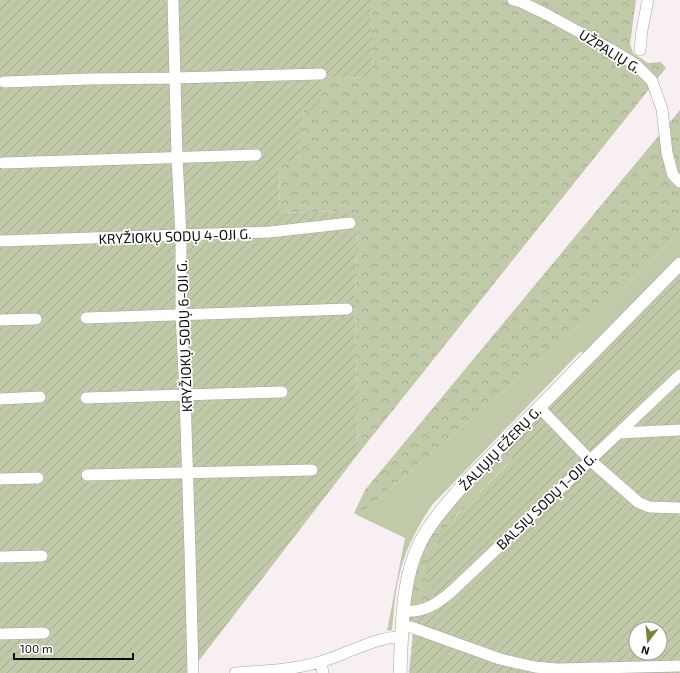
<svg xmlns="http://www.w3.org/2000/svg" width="680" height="673" viewBox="0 0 680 673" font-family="'Exo 2',sans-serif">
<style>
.grass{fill:#c0c9a8}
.forest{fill:url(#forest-crowns)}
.garden{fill:url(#garden-furrows);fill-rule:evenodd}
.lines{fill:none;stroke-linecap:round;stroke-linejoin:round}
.minor-casing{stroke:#aaa2a6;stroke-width:12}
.major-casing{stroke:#aaa2a6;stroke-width:14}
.minor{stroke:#fff;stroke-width:11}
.major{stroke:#fff;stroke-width:13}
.labels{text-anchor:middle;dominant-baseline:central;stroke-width:3.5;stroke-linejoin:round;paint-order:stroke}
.street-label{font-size:14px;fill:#0d0a0c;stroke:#fff}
</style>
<defs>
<pattern id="forest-crowns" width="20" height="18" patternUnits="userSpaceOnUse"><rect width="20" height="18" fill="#c0c9a8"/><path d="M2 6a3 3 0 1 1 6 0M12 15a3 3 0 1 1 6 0" fill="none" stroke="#a4ab8f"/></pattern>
<pattern id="garden-furrows" width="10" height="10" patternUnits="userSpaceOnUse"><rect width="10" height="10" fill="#c0c9a8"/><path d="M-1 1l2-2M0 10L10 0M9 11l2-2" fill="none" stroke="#a4ab8f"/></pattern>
</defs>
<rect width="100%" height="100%" fill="#f8eff3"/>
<path class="grass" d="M 680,231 L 680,257 L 585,353 L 580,352 L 432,505 C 418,526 406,548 400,572 C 395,590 394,611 392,630 L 387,631 L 405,538 L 359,516 L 639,274 Z"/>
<path class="forest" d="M 371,0 L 636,0 L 630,44 L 633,53 L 648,63 L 661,62 L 666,68 L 358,454 L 355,296 L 358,229 L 345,211 L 280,213 L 279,161 L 298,160 L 304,110 L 321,78 L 373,77 Z
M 680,110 L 680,231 L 639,274 L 359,516 L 354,513 L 365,490 Z
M 506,449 L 512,460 L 453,519 L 426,574 L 435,599 L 408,614 L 408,597 L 420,553 L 447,511 Z"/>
<path class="garden" d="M 0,0 L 371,0 L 373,77 L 321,78 L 320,109 L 304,110 L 298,161 L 279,162 L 280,213 L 346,211 L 358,229 L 355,296 L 358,454 L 198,662 L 197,673 L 0,673 Z
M 680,273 L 680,673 L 409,673 L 413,633 L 408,614 L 435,599 C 432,591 427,583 426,575 C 424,560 444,531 453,519 L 512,460 L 506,449 ZM 636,629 L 660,629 L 660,653 L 636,653 Z"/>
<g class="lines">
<g class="minor-casing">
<path id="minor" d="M 173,0 L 177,157 L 181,236 L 181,315 L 185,394 L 190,552 L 193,673
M 513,0 L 521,2 L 546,14 L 612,50 L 635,64 L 652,81 L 662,109 L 667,153 L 673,175 L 680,182
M 640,50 L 642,30 L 648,0
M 4,82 L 89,79 L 175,78 L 321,74
M 3,163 L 256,155
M 0,241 L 270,232 L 350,223
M 86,318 L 347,309
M 0,320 L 36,319
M 86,398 L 282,392
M 0,399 L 40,397
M 539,407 L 590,460 L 638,502 L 649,507 L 680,508
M 619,433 L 680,430
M 87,475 L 312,470
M 0,479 L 38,478
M 0,557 L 42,556
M 404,611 C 423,613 437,604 451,592 L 680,375
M 403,627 L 411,627 L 500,659 L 535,667 L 557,669 L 680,666
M 0,634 L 44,633
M 321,662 L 323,673
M 235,673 C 264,671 295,670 323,661 C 347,654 377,636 402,637"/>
</g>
<g class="major-casing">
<path id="major" d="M 400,673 C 402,632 401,580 420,543 C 431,521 448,503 464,484 L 680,264"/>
</g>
<use href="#minor" class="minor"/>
<use href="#major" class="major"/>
</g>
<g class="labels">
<g class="street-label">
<text transform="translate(610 51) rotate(32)">UŽPALIŲ G.</text>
<text transform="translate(175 236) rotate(-2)">KRYŽIOKŲ SODŲ 4-OJI G.</text>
<text transform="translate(184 336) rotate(-92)">KRYŽIOKŲ SODŲ 6-OJI G.</text>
<text transform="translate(500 448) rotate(-46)">ŽALIŲJŲ EŽERŲ G.</text>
<text transform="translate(546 501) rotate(-44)">BALSIŲ SODŲ 1-OJI G.</text>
</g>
</g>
<g transform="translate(648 641) rotate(196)"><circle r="19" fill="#ffffff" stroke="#9e9d9e"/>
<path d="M0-3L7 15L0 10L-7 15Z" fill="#768635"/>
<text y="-6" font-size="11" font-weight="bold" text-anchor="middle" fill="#0d0a0c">N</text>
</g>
<path d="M14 653v6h119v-6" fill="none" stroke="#0d0a0c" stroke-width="2"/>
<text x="20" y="653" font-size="12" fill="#0d0a0c" stroke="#ffffff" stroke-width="3" paint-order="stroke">100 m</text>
</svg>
